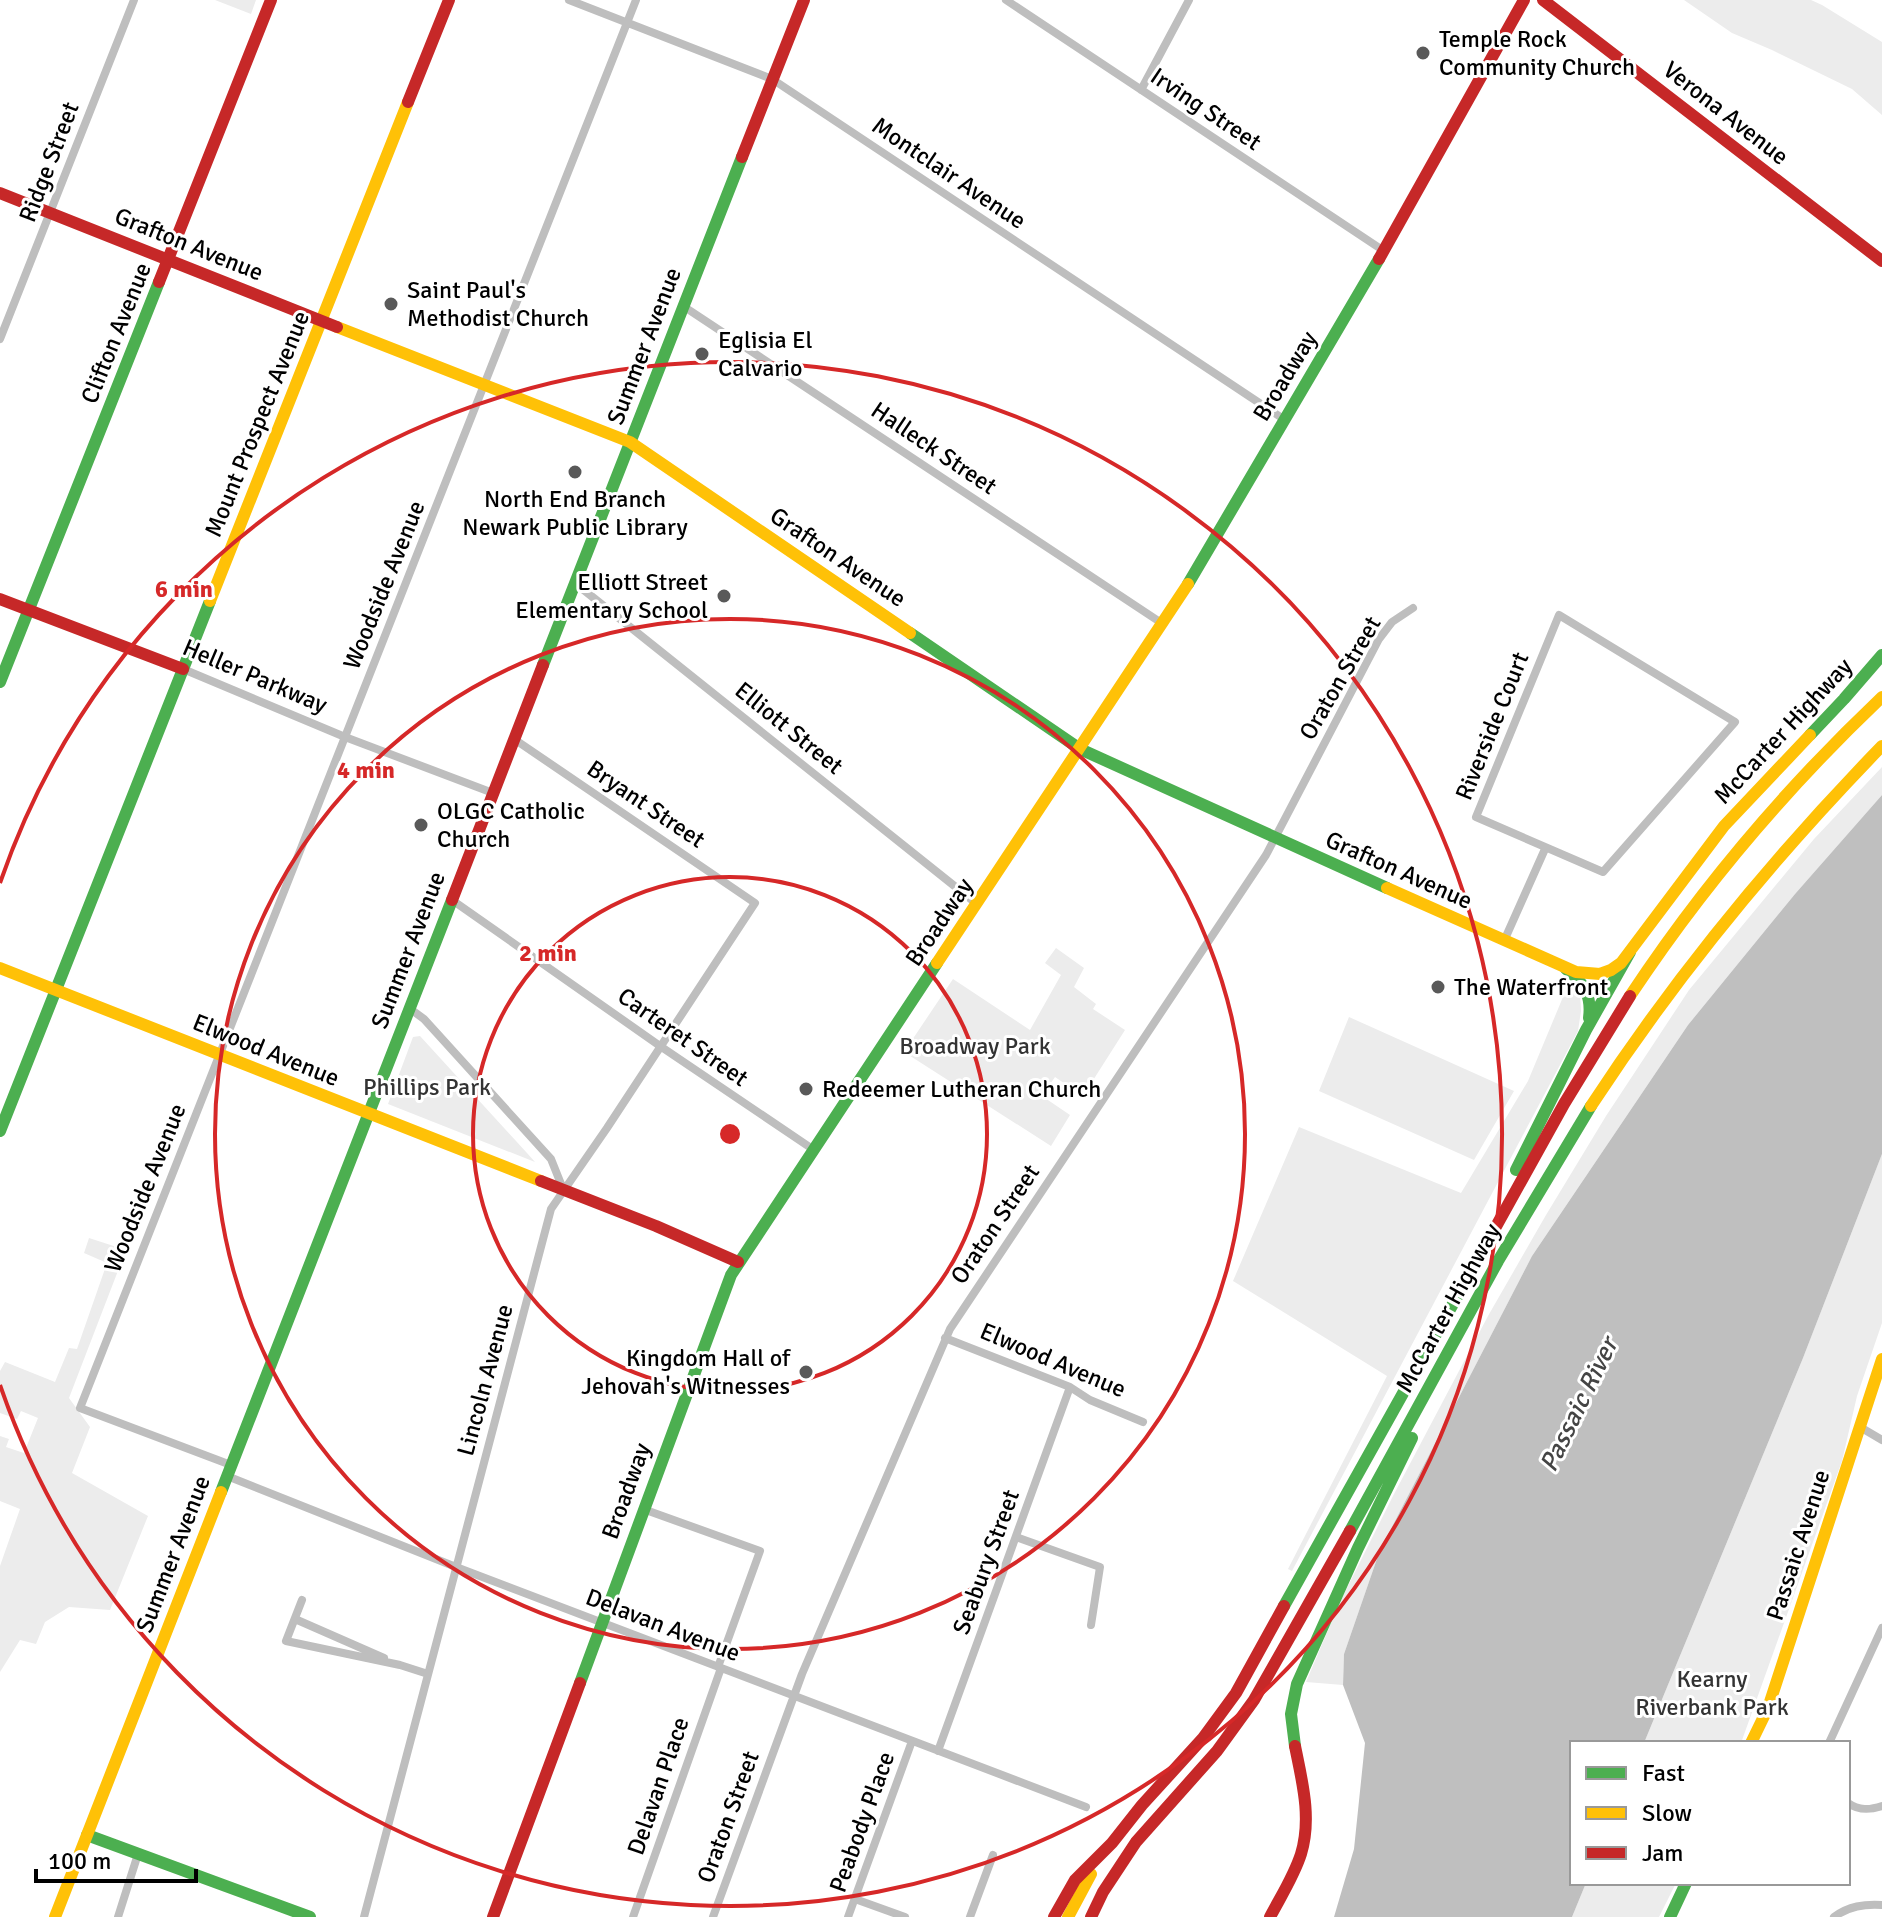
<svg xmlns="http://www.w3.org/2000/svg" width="1882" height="1917" viewBox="0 0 1882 1917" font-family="Signika,sans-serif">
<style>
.green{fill:#ececec}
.water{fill:#bfbfbf}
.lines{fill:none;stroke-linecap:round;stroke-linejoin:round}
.street{stroke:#bebebe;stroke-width:8}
.fast{stroke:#4caf50;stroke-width:12}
.slow{stroke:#ffc107;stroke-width:12}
.jam{stroke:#c62828;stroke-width:12}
.ring{fill:none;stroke:#d62828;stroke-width:4}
.poi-dot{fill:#595959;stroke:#fff;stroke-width:3}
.labels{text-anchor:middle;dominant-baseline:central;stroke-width:6;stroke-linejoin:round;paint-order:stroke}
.poi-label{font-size:24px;fill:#000;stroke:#fff;text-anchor:start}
.street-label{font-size:24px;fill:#000;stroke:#fff}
.park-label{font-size:24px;fill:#333;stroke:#fff}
.water-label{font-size:26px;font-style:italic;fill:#444;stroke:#fff}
.centre{fill:#d62828;stroke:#fff;stroke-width:4}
.ring-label{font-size:24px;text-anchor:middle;font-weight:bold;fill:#d62828;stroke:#fff;stroke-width:6;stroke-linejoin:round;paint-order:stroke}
</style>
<rect width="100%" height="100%" fill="#fff"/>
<path class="green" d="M 215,0 L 256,0 L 251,14 Z
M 1684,0 L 1811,0 L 1822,5 L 1882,42 L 1882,115 L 1852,89 L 1772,50 L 1732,33 Z
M 1882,767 L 1882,795 L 1795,894 L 1688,1025 L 1532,1256 L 1380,1550 L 1344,1654 L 1343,1685 L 1306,1682 L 1340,1602 L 1394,1494 L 1488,1316 L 1546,1215 L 1606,1116 L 1689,990 L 1814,839 Z
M 1056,948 L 1084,968 L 1074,987 L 1096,1004 L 1093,1009 L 1125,1030 L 1083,1096 L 1055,1077 L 1042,1096 L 1070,1115 L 1051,1146 L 904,1052 L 953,979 L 1030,1030 L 1061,975 L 1045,963 Z
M 1568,985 L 1580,991 L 1581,1011 L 1578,1031 L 1292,1571 L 1288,1569 L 1387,1376 L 1233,1281 L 1299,1127 L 1461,1193 L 1528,1081 Z
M 1349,1017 L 1514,1091 L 1474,1160 L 1319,1091 Z
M 420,1036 L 527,1153 L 535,1162 L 388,1104 L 413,1037 Z
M 1882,1154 L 1882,1323 L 1857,1396 L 1842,1461 L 1741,1743 L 1644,1743 L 1803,1358 Z
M 89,1238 L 126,1250 L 69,1398 L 90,1427 L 72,1473 L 148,1516 L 110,1610 L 69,1607 L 45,1622 L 36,1644 L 20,1640 L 0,1672 L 0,1566 L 20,1509 L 0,1501 L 0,1436 L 9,1439 L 6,1447 L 24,1453 L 38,1418 L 21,1411 L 17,1419 L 0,1413 L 0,1371 L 5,1362 L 55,1382 L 69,1348 L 77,1349 L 107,1263 L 84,1253 Z
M 1586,1883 L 1676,1883 L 1659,1917 L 1572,1917 Z"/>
<path class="water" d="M 1882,795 L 1882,1154 L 1803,1358 L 1644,1743 L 1572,1743 L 1572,1883 L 1586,1883 L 1572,1917 L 1334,1917 L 1354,1849 L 1365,1743 L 1343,1685 L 1344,1654 L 1380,1550 L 1532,1256 L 1688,1025 L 1795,894 Z"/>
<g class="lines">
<path class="street" d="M 569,0 L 772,79 L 1285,420
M 1006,0 L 1384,251
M 1141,90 L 1189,0
M 683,306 L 1163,624
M 0,339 L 134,0
M 575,583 L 977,904
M 1559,615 L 1735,722 L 1603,872 L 1476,817 Z
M 183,669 L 345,737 L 493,793
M 452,900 L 660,1046 L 814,1150
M 1504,941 L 1545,849
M 409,1008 L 424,1019 L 551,1159 L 563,1189
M 945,1338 L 1070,1387 L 1090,1400 L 1143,1422
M 1860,1427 L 1882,1440
M 231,1465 L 80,1408 L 636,0
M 227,1476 L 456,1567 L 1086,1807
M 643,1509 L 760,1551 L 718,1667
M 1016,1537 L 1100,1567 L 1091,1625
M 302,1600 L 286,1641 L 400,1665 L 428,1674
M 295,1619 L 384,1658
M 1829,1743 L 1882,1628
M 938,1751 L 1070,1387
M 1848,1803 C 1859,1811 1870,1810 1882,1806
M 855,1899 L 905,1917
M 118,1917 L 138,1854
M 364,1917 L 551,1209 L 607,1128 L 755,903 L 514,739
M 633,1917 L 721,1668
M 713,1917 L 802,1674 L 950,1329 L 1266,855 L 1379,639 L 1392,622 L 1413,608
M 848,1917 L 912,1741
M 970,1917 L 993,1855
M 1834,1917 C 1849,1906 1864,1904 1882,1905"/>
<path class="fast" d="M 1188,584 L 1379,259
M 910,633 L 1080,749 L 1387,888
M 543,665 L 742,157
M 0,682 L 159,282
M 1810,735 L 1844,699 L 1882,655
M 1566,969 C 1584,982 1592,996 1589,1018
M 0,1131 L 210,601
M 1516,1170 L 1586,1030 L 1630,952
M 221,1492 L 452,900
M 1350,1531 L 1498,1261 L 1591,1106
M 1284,1606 L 1463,1286
M 580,1683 L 731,1275 L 937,963
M 1295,1746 L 1291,1714 L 1297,1684 L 1358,1548 L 1412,1438
M 87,1835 L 310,1917
M 1670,1917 L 1686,1883"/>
<path class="slow" d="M 337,327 L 630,442 L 910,633
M 210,601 L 408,102
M 1387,888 L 1576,972 L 1600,974 L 1611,970 L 1621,963 L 1724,826 L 1810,735
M 937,963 L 1188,584
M 0,968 L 541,1181
M 1630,996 C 1704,884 1785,789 1882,697
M 1591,1106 C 1676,976 1774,857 1882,746
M 1751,1743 L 1768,1708 L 1882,1359
M 55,1917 L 221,1492
M 1068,1917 L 1091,1874"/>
<path class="jam" d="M 1543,0 L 1882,261
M 408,102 L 449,0
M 742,157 L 804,0
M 0,193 L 337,327
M 1379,259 L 1524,0
M 159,282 L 271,0
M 0,599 L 183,669
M 452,900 L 543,665
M 541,1181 L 656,1226 L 738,1262
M 1463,1286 L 1564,1104 L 1630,996
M 493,1917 L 580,1683
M 1054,1917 L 1075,1880 L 1112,1843 L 1142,1805 L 1203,1738 L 1236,1693 L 1284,1606
M 1091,1917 L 1103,1892 L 1136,1842 L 1217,1751 L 1254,1700 L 1350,1531
M 1270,1917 C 1281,1896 1294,1876 1301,1854 C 1312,1818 1302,1781 1295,1746"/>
</g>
<g class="ring">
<circle cx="730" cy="1134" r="257"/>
<circle cx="730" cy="1134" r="515"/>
<path d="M0 883A772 772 0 1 1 0 1385"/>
</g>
<g class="poi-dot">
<circle cx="1423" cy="53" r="8"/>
<circle cx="391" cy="304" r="8"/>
<circle cx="702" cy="354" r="8"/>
<circle cx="575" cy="472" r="8"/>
<circle cx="724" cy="596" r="8"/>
<circle cx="421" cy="825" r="8"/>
<circle cx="1438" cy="987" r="8"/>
<circle cx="806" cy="1089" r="8"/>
<circle cx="806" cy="1372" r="8"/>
</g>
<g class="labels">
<g class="poi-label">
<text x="1439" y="39">Temple Rock<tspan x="1439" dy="28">Community Church</tspan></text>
<text x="407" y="290">Saint Paul's<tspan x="407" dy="28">Methodist Church</tspan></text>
<text x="718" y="340">Eglisia El<tspan x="718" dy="28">Calvario</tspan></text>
<text x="575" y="499" text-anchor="middle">North End Branch<tspan x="575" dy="28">Newark Public Library</tspan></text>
<text x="708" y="582" text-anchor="end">Elliott Street<tspan x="708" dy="28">Elementary School</tspan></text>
<text x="437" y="811">OLGC Catholic<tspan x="437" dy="28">Church</tspan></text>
<text x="1454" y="987">The Waterfront</text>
<text x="822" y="1089">Redeemer Lutheran Church</text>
<text x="790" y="1358" text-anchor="end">Kingdom Hall of<tspan x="790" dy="28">Jehovah's Witnesses</tspan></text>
</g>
<g class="street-label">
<text transform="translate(1206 109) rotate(34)">Irving Street</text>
<text transform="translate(1726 113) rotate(38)">Verona Avenue</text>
<text transform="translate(49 162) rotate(-69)">Ridge Street</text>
<text transform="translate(949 173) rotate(34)">Montclair Avenue</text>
<text transform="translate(189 244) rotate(22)">Grafton Avenue</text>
<text transform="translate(116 333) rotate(-68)">Clifton Avenue</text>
<text transform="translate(644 346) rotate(-69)">Summer Avenue</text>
<text transform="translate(1285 376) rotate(-59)">Broadway</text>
<text transform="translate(257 424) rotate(-68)">Mount Prospect Avenue</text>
<text transform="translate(934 448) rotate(34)">Halleck Street</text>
<text transform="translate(838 557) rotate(34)">Grafton Avenue</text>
<text transform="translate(384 585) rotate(-68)">Woodside Avenue</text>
<text transform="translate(255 676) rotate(23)">Heller Parkway</text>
<text transform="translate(1340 678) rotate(-60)">Oraton Street</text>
<text transform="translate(1492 726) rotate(-68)">Riverside Court</text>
<text transform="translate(789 728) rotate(39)">Elliott Street</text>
<text transform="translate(1783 731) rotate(-47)">McCarter Highway</text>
<text transform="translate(646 804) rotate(34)">Bryant Street</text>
<text transform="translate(1399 870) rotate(24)">Grafton Avenue</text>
<text transform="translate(939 922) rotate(-56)">Broadway</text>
<text transform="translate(408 950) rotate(-69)">Summer Avenue</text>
<text transform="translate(683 1037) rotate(35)">Carteret Street</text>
<text transform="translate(266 1050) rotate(22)">Elwood Avenue</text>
<text transform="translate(145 1188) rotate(-68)">Woodside Avenue</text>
<text transform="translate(995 1224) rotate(-56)">Oraton Street</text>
<text transform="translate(1448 1308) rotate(-61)">McCarter Highway</text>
<text transform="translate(1053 1360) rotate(23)">Elwood Avenue</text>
<text transform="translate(485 1380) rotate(-75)">Lincoln Avenue</text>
<text transform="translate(626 1491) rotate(-70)">Broadway</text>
<text transform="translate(1798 1545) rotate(-72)">Passaic Avenue</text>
<text transform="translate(173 1554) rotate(-69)">Summer Avenue</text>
<text transform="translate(986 1562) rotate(-70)">Seabury Street</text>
<text transform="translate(663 1625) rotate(21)">Delavan Avenue</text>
<text transform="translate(658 1786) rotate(-71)">Delavan Place</text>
<text transform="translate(728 1817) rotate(-70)">Oraton Street</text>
<text transform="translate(862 1822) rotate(-70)">Peabody Place</text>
</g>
<g class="park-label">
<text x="975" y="1046">Broadway Park</text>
<text x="427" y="1087">Phillips Park</text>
<text x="1712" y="1679">Kearny<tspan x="1712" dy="28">Riverbank Park</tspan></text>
</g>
<g class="water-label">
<text transform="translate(1579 1405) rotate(-64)">Passaic River</text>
</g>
</g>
<circle cx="730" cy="1134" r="12" class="centre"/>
<g class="ring-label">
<text x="184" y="597">6 min</text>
<text x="366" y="778">4 min</text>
<text x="548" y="961">2 min</text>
</g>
<rect x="1570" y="1741" width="280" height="144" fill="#ffffff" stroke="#999999" stroke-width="2"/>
<rect x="1586" y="1767" width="40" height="12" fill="#4caf50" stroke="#999999" stroke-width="2"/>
<text x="1642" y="1781" font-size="24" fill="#000000">Fast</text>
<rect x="1586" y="1807" width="40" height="12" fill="#ffc107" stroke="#999999" stroke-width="2"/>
<text x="1642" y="1821" font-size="24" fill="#000000">Slow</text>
<rect x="1586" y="1847" width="40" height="12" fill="#c62828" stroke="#999999" stroke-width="2"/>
<text x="1642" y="1861" font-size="24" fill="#000000">Jam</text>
<path d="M36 1869v12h160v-12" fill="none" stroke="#000000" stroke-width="4"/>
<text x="48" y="1869" font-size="24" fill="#000000" stroke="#ffffff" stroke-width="6" paint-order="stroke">100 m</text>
</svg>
